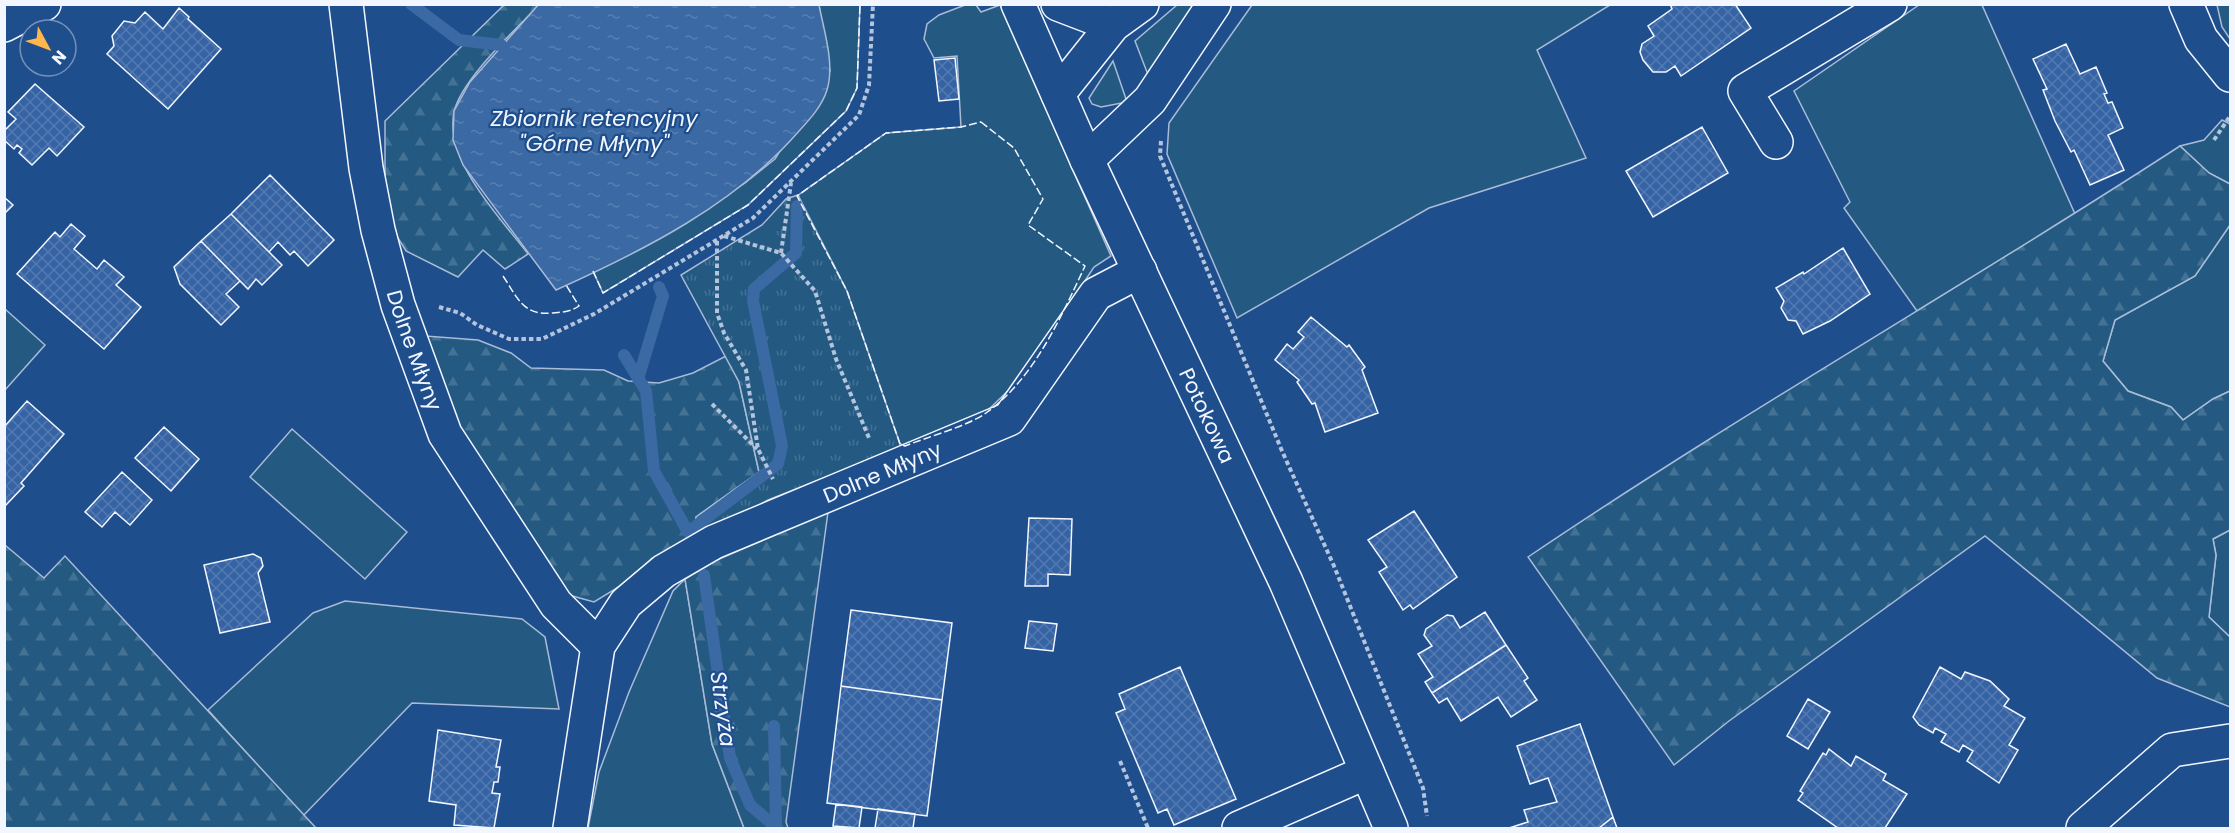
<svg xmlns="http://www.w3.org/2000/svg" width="2235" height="833" viewBox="0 0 2235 833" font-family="Poppins,sans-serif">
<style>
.green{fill:#245a82;stroke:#a8bbd7;stroke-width:1.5}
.forest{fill:url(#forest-firs);stroke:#a8bbd7;stroke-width:1.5}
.park{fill:url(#park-tufts);stroke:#a8bbd7;stroke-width:1.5}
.water{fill:url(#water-ripples);stroke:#a8bbd7;stroke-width:1.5}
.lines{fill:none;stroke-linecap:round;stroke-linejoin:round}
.stream{stroke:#3b69a3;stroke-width:12}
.building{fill:url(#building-cross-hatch);stroke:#f2f6ff;stroke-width:1.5}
.minor-casing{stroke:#f2f6ff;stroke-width:36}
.path{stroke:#b3c4dc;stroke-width:4;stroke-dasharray:4.5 3;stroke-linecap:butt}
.minor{stroke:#1f4e8c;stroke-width:33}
.fence{stroke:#f2f6ff;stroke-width:1.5;stroke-dasharray:8 3;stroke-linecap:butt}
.labels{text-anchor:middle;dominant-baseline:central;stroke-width:4.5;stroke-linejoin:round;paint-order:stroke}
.street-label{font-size:21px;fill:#f2f6ff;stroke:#1f4e8c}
.water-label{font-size:22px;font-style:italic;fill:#f2f6ff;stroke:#1f4e8c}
</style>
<defs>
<pattern id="forest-firs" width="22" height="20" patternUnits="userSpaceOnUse" patternTransform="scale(1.5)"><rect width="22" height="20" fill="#245a82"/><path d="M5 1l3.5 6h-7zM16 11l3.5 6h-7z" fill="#447295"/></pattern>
<pattern id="park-tufts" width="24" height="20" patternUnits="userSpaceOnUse" patternTransform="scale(1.5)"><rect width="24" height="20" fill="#245a82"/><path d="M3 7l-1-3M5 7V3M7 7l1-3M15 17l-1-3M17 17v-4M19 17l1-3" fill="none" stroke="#447295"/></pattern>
<pattern id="water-ripples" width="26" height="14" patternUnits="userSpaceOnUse" patternTransform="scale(1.5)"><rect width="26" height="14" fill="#3b69a3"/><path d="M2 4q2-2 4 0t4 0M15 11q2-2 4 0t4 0" fill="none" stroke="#587fb1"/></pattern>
<pattern id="building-cross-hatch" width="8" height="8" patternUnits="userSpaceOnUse" patternTransform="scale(1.5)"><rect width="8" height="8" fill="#3563a3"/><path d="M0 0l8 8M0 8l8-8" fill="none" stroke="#537ab1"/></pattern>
</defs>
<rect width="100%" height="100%" fill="#1f4e8c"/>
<path class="green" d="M 819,5 L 860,5 L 857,88 L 846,111 L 748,205 L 603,293 L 593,271 L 681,225 L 745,183 L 775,159 L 830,71 Z
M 965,5 L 976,5 L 981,12 L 1000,5 L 1111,256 L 1094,267 L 1019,380 L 985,413 L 905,446 L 900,444 L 797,196 L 886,133 L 961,127 L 957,56 L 934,58 L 924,39 L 927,24 L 939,15 Z
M 1177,5 L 1201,5 L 1150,80 L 1135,41 Z
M 1252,5 L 1610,5 L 1537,50 L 1586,158 L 1429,208 L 1237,318 L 1167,154 L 1169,123 Z
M 1919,5 L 1982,5 L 2075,214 L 1917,311 L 1844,208 L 1850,202 L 1794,91 Z
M 2217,5 L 2230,5 L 2230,39 L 2222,27 Z
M 1113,61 L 1127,102 L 1101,107 L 1092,104 L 1089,98 Z
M 2222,120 L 2230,124 L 2230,184 L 2209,173 L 2180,146 L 2204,140 Z
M 2230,225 L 2230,391 L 2213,399 L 2183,420 L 2171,407 L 2128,391 L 2103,361 L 2115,320 L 2195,276 Z
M 5,309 L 45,345 L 5,390 Z
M 292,429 L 407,532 L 365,579 L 250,477 Z
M 2230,530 L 2230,637 L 2209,617 L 2216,555 L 2213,539 Z
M 685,579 L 712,744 L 744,828 L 588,828 L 599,772 L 629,692 L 673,591 Z
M 345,601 L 522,619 L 545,637 L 559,709 L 412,703 L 303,816 L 208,710 L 313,613 Z"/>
<path class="forest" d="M 504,5 L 539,5 C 516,29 461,80 454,112 C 444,161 500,217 528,254 L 505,269 L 483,250 L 458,277 L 406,251 L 385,217 L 385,121 Z
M 2180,146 L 2209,173 L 2230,184 L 2230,225 L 2195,276 L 2115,320 L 2103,361 L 2128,391 L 2171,407 L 2183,420 L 2213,399 L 2230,391 L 2230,530 L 2213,539 L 2216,555 L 2209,617 L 2230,637 L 2230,707 L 2157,678 L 1985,536 L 1729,721 L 1674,765 L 1528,557 C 1741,413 1965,286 2180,146 Z
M 425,336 L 478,340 L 511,353 L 531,368 L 604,370 L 628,381 L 659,383 L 693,373 L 726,356 L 739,382 L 759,472 L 696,517 L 699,538 L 594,602 L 569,595 L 450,412 Z
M 828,512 L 786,822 L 788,828 L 744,828 L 712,744 L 685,579 L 717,560 Z
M 5,545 L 44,578 L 65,556 L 316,828 L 5,828 Z"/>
<path class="park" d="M 798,195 L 847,291 L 900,444 L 905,446 L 768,500 L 699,538 L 696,517 L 759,472 L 739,382 L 681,275 L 762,225 L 786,199 Z"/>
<path class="water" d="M 539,4 L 819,5 C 824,31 835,64 827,90 C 822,106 810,119 799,131 C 736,204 643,251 556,290 L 463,165 L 453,140 L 454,111 L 470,82 Z"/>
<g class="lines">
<path class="stream" d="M 411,4 L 459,40 L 501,45
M 624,355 L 646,391 L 654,471 L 688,532 L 778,464 L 782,446 L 753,301 L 754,289 L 796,253 L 797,206
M 638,379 L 663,296 L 659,287
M 704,575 L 730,758 L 750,805 L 777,828
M 774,726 L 776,826"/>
</g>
<path class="building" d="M 1670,4 L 1735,4 L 1751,28 L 1681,76 L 1675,66 L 1666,72 L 1653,72 L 1643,60 L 1640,52 L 1642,44 L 1654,36 L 1648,26 L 1672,9 Z
M 179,8 L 189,17 L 188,19 L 221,49 L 168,109 L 107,54 L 114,46 L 112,36 L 124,21 L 135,23 L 145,12 L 163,29 Z
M 2066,44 L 2080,74 L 2096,67 L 2107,93 L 2104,94 L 2108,103 L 2112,102 L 2123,128 L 2108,135 L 2124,170 L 2090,185 L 2074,150 L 2071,152 L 2055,121 L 2043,90 L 2047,89 L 2033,59 Z
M 955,58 L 959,99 L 939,101 L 934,60 Z
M 35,84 L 84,127 L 57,156 L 49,148 L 32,165 L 19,153 L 22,149 L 17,145 L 14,149 L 4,140 L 4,131 L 16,119 L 8,112 Z
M 1702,127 L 1728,173 L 1653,217 L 1626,171 Z
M 270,175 L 334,240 L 308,266 L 294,251 L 290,255 L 278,242 L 269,252 L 231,214 Z
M 4,197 L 13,205 L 4,214 Z
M 231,214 L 282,265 L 262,285 L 256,279 L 248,289 L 201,241 Z
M 71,224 L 85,236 L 74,249 L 97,269 L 104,260 L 124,277 L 116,285 L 141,307 L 104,349 L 17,274 L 55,232 L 60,237 Z
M 201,241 L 240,281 L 226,294 L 239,307 L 221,325 L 180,284 L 174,267 Z
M 1843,248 L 1870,294 L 1830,321 L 1803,334 L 1796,321 L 1788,320 L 1781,308 L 1784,301 L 1776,288 L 1803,272 L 1804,274 Z
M 1311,317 L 1347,347 L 1349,345 L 1365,367 L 1362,370 L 1378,413 L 1325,432 L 1315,403 L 1312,404 L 1297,382 L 1299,380 L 1275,360 L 1287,344 L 1293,349 L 1304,337 L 1298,332 Z
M 27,401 L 64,434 L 21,483 L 24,486 L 4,507 L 4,427 Z
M 164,427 L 199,459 L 171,491 L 135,458 Z
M 122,472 L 152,500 L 130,525 L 115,512 L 102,527 L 85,512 Z
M 1414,511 L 1457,577 L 1413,609 L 1410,605 L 1403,610 L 1379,572 L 1387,567 L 1368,540 Z
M 1029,518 L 1072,519 L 1070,575 L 1048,574 L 1048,586 L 1025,586 Z
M 253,554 L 261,558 L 263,566 L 258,573 L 270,622 L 220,633 L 204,565 Z
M 851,610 L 952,623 L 942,700 L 841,686 Z
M 1485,612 L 1506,645 L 1432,693 L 1425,682 L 1433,677 L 1418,654 L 1432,646 L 1424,635 L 1426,629 L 1447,615 L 1453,616 L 1460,628 Z
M 1029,621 L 1057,624 L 1053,651 L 1025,648 Z
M 1506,645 L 1528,678 L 1524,681 L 1537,700 L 1511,717 L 1498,697 L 1461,721 L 1447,698 L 1439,703 L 1432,693 Z
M 1180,667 L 1236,799 L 1174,825 L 1167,809 L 1158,813 L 1116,713 L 1125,709 L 1119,694 Z
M 1940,667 L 1961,679 L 1965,672 L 1990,681 L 2009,699 L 2004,706 L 2025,718 L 2009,745 L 2018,750 L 1999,783 L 1967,761 L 1973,751 L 1963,745 L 1959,752 L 1941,742 L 1946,734 L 1935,728 L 1933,733 L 1919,725 L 1913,717 Z
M 841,686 L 942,700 L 927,816 L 827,803 Z
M 1808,699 L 1830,712 L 1808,749 L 1787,736 Z
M 1580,724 L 1613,817 L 1599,828 L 1509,828 L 1528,822 L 1524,810 L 1557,802 L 1548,778 L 1530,784 L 1517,746 Z
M 438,730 L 501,740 L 496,767 L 500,767 L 498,782 L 494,782 L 492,793 L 500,794 L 494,828 L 454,825 L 456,805 L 429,801 Z
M 1829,749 L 1851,766 L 1856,756 L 1886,774 L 1883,780 L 1907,794 L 1885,828 L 1838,828 L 1798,800 L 1803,793 L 1800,791 L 1823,753 L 1826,755 Z
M 836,804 L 862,807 L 859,828 L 833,826 Z
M 878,809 L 915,814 L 913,828 L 875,828 Z
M 1613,817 L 1617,828 L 1599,828 Z"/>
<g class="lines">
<g class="minor-casing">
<g id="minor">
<path id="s1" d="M 346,4 L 366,168 L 378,230 L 398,305 L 445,434 L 556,604 L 598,646"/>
<path id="s2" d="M 1018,4 L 1087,160 L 1286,582 L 1391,828"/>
<path d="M 1058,4 L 1113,25"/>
<path d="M 2186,4 L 2201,39 L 2230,75"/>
<path d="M 4,25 L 44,4"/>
<path d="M 1058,94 L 1113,25 L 1142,4"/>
<path d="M 1776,142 L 1745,91 L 1890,4"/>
<path d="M 1087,160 L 1150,100 L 1214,4"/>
<path id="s3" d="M 570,828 L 598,646 L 626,603 L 664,571 L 714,542 L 1009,419 L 1096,294 L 1140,271"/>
<path d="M 1239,828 L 1367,772"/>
<path d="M 2083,828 L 2172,750 L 2230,741"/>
</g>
</g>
<path class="path" d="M 2214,140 L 2230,116
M 1161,141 L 1160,156 L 1282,451 L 1334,566 L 1423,788 L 1427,816
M 724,236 L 781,253 L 815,291 L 836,359 L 869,438
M 717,241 L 717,313 L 724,333 L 746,370 L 758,449 L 773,479
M 781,253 L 791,183
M 439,307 L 460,313 L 477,325 L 509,339 L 542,339 L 594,314 L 753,218 L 859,115 L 869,85 L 873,4
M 712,404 L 757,449
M 1120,761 L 1148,828"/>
<use href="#minor" class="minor"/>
<path class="fence" d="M 981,122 L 1014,148 L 1043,199 L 1028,225 L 1085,266 C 1061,317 1034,379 986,413 C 968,426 927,437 905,446 L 900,444 L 847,291 L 797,196 L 886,133 L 961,127 Z
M 593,271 L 603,293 L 748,205 L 846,111 L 857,88 L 860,4
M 503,276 C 517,297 523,316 552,313 C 563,312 570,312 579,306 L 566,285"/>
</g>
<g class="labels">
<g class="street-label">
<text stroke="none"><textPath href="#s1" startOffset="354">Dolne Młyny</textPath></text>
<text stroke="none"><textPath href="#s2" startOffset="453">Potokowa</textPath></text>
<text stroke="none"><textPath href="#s3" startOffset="525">Dolne Młyny</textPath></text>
</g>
<g class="water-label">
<text x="594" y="118">Zbiornik retencyjny<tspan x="594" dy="25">"Górne Młyny"</tspan></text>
<text transform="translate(723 709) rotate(82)">Strzyża</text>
</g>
</g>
<rect width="2235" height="833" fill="none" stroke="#f2f6ff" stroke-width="12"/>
<g transform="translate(48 48) rotate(131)"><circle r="28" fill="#1f4e8c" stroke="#7391ba" stroke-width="1.5"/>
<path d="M0-4.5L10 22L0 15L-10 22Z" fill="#ffb74d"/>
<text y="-9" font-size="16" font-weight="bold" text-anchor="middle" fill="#f2f6ff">N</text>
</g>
</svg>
